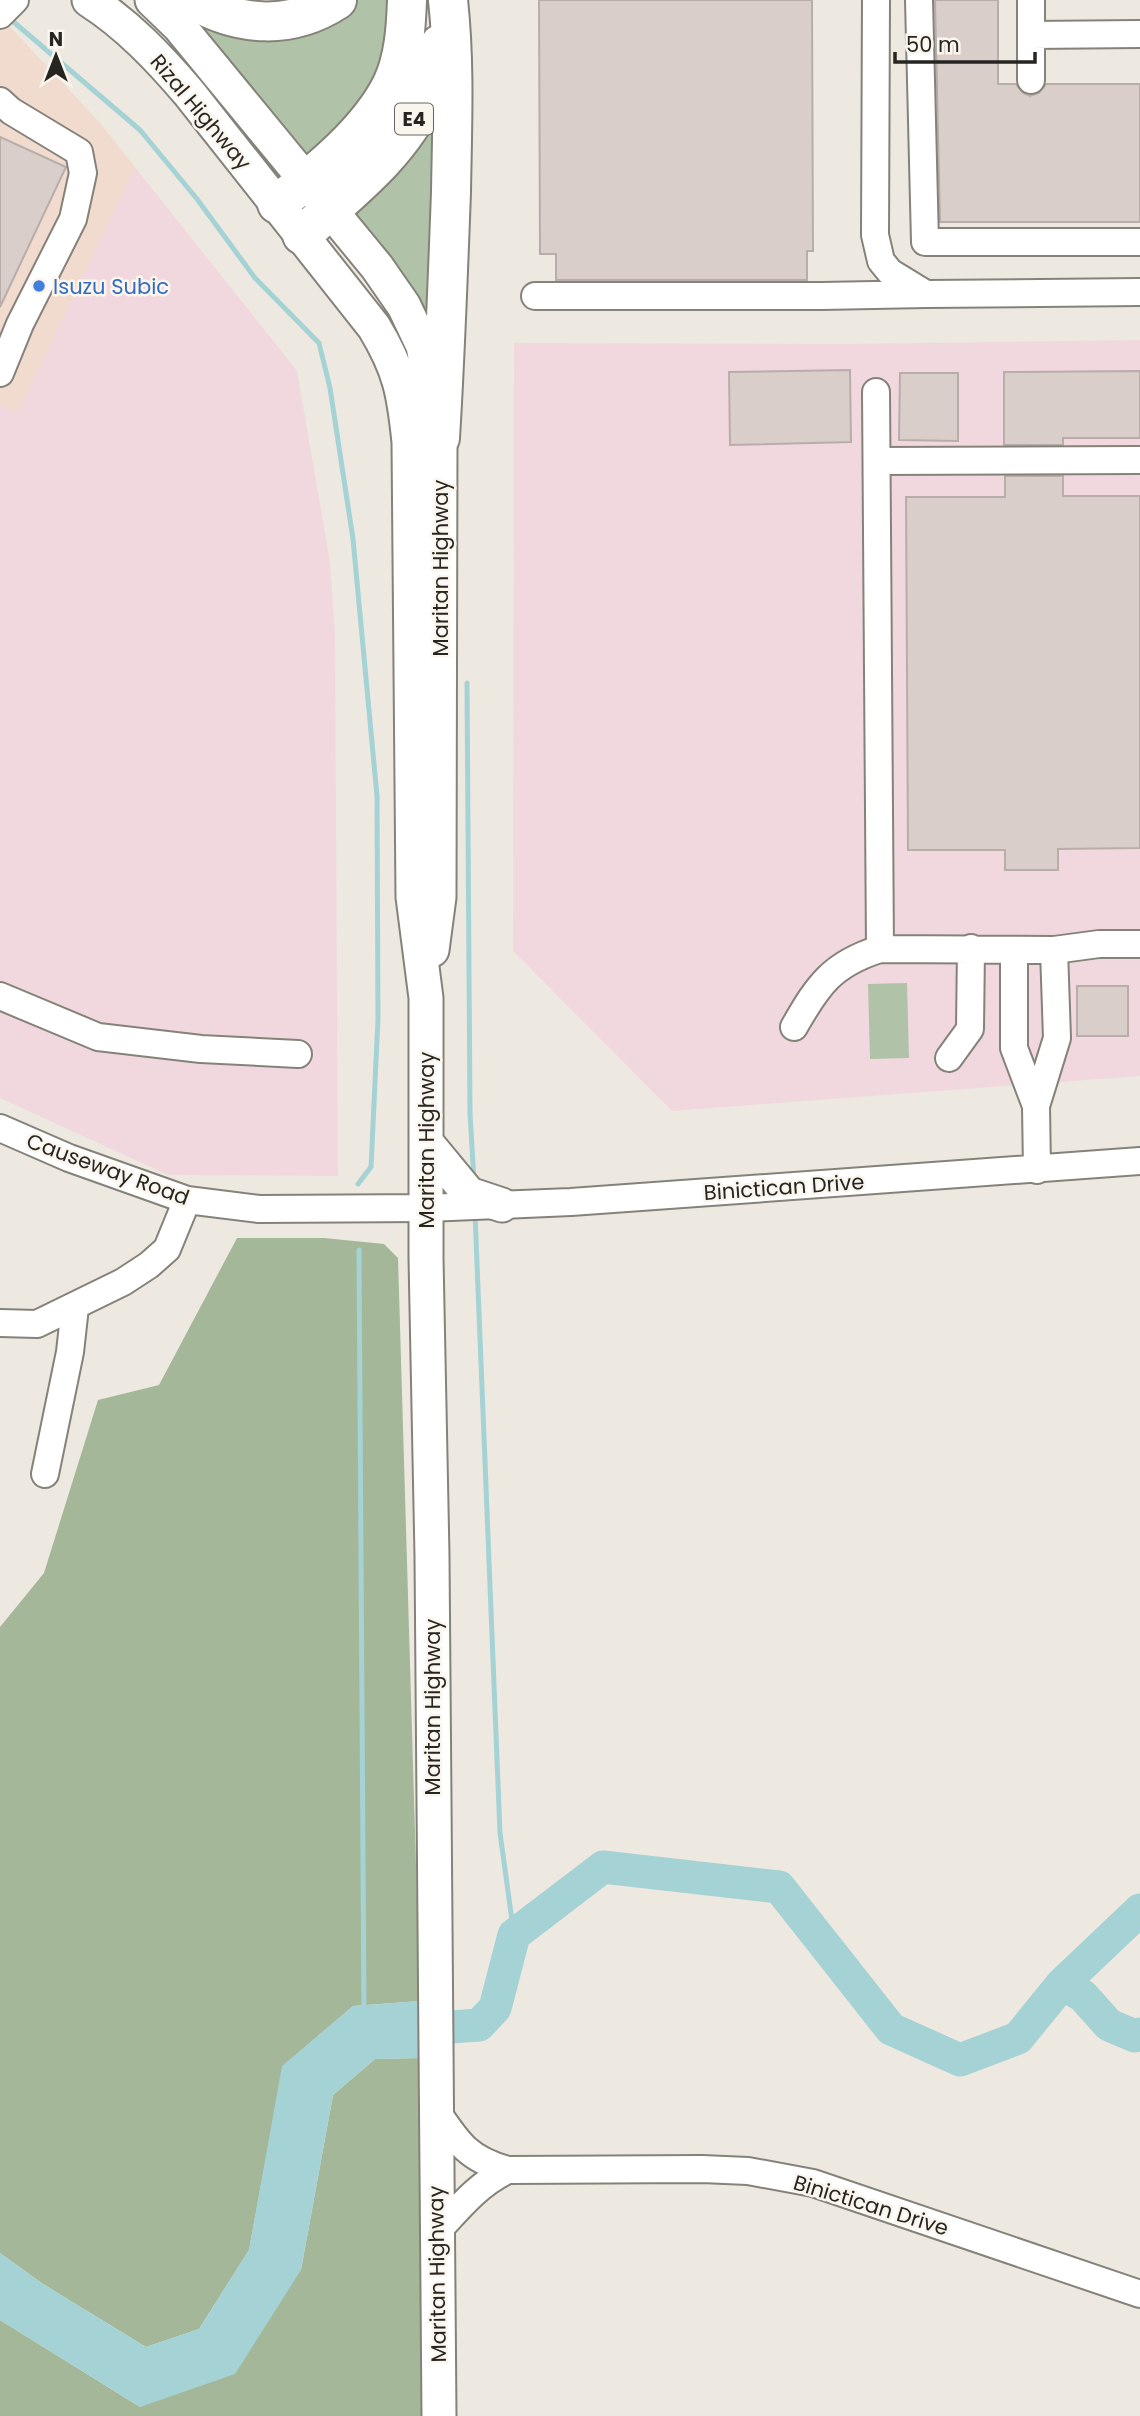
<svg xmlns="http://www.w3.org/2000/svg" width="1140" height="2416" viewBox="0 0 1140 2416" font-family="Poppins,sans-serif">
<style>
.commercial{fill:#f1dbce}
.industrial{fill:#f1d8df}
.green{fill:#b0c2a7}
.forest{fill:#a4b799}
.water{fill:#a5d2d4}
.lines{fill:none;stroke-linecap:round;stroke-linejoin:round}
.stream{stroke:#a5d2d4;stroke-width:5}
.river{stroke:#a5d2d4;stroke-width:33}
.building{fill:#d9ceca;stroke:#b8ada9;stroke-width:2}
.minor-casing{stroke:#858279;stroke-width:30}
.major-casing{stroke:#858279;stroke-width:37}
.highway-casing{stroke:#858279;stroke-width:42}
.minor{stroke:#fff;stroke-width:26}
.major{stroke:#fff;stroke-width:33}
.highway{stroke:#fff;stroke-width:38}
.shop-dot{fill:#3f7fe0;stroke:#faf6ed;stroke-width:2.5}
.labels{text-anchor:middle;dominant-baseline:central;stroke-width:5;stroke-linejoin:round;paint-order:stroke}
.shield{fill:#faf6ed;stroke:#66645f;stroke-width:2}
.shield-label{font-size:19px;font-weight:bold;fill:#272522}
.street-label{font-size:21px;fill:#272522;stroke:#faf6ed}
.shop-label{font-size:21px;fill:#366cbe;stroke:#faf6ed;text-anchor:start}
</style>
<rect width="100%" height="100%" fill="#ede9e0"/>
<path class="commercial" d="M 0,16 L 100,123 L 135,167 L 18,413 L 0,406 Z"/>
<path class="industrial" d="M 135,167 L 297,371 L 330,562 L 335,635 L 338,1176 L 168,1175 L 0,1098 L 0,406 L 18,413 Z
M 1140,340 L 1140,1076 L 672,1111 L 513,951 L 514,343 L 845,344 Z"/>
<path class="green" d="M 352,0 L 391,0 L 387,56 L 360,110 L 305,157 L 187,17 Z
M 436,107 L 438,337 L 350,219 Z
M 907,983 L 909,1058 L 870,1059 L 868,984 Z"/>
<path class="forest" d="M 237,1238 L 324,1238 L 384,1244 L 398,1258 L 420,2001 L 353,2006 L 283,2066 L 249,2250 L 199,2329 L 146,2347 L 43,2284 L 0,2253 L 0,1627 L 44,1573 L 98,1400 L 159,1385 Z
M 421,2058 L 424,2416 L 0,2416 L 0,2320 L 140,2407 L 301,2270 L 333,2095 L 375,2059 Z"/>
<path class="water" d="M 420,2001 L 421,2058 L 375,2059 L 333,2095 L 301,2270 L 235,2374 L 140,2407 L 0,2320 L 0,2253 L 43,2284 L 146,2347 L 199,2329 L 249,2250 L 282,2066 L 353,2006 Z"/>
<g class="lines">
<path class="stream" d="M 9,18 L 140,130 L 197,199 L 255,278 L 319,343 L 330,388 L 353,539 L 377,796 L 378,1019 L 371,1167 L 358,1184
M 467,683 L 470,1114 L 474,1180
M 475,1214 L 500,1833 L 514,1935
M 359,1250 L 364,2010"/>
<path class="river" d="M 1062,1984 L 1083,1996 L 1109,2025 L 1135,2036 L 1140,2034
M 409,2030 L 479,2025 L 495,2008 L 514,1935 L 603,1867 L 779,1887 L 891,2029 L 960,2060 L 1018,2038 L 1062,1984 L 1140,1910"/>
</g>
<path class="building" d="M 539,0 L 812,0 L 813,251 L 807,251 L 807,280 L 556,280 L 556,254 L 540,254 Z
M 935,0 L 998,0 L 998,84 L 1016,84 L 1023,93 L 1030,96 L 1039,93 L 1046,84 L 1140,84 L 1140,222 L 940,222 Z
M 0,137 L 66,167 L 0,307 Z
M 850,370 L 851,442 L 730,445 L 729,372 Z
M 1140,371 L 1140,438 L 1063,438 L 1063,445 L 1004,445 L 1004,372 Z
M 900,373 L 958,373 L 958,441 L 899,440 Z
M 1005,476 L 1063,476 L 1063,496 L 1140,496 L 1140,848 L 1058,849 L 1058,870 L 1005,870 L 1005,850 L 908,850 L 906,497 L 1005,497 Z
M 1077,986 L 1128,986 L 1128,1036 L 1077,1036 Z"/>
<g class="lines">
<g class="minor-casing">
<path id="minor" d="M 876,0 L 875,235 L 881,261 L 890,272 L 926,294 L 1140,292
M 919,0 L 925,242 L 1140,242
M 0,15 L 15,0
M 1031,35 L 1140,34
M 1031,80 L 1031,0
M 0,101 L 11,111 L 79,152 L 83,173 L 73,219 L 20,324 L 0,373
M 535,296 L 822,296 L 926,294
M 876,392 L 880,949
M 877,461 L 1140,460
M 1014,950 L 1014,1048 L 1036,1106
M 0,996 L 98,1037 L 201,1049 L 298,1054
M 794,1027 C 818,985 832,964 880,949 L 1054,950 L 1099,944 L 1140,944
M 949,1058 L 970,1029 L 971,948
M 0,1128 L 69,1158 L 187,1200 L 259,1209 L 427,1208 L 571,1202 L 1140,1161
M 1037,1170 L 1036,1106 L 1057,1038 L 1054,950
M 0,1323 L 37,1324 L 123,1282 L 149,1265 L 167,1249 L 187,1200
M 45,1474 L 70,1352 L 75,1307
M 436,2110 C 458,2143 468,2159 508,2170 L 702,2169 L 748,2171 L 813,2183 L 1140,2294
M 437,2232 C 458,2209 479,2183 508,2170"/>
</g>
<g class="major-casing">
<path id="major" d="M 89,0 C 128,25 159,58 189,93 L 374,327 C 400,370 404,393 409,442 L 413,897 L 426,998 L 426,1258 L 432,1556 L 439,2416
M 152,0 L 179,26 L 377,267 L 404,306 L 423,346 L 440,438 L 439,897 L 432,950
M 426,1142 L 469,1194 L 502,1205"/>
</g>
<g class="highway-casing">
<path id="highway" d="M 193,0 C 240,27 291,30 337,0
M 277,204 C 318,172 369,131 392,84 C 404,59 406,28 407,0
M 302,235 C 346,195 403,153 426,96 C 433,79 437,62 440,44
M 440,438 C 445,356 448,274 451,192 C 452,128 455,64 448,0"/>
</g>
<use href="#minor" class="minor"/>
<use href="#major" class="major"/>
<use href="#highway" class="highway"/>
</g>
<circle class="shop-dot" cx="39" cy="286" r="7"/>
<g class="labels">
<rect class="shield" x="395" y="103.5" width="38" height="31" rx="5"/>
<g class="shield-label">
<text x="414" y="119">E4</text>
</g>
<g class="street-label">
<text transform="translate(201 112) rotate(50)">Rizal Highway</text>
<text transform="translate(440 568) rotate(-90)">Maritan Highway</text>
<text transform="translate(426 1140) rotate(-90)">Maritan Highway</text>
<text transform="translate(108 1169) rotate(20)">Causeway Road</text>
<text transform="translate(784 1187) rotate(-4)">Binictican Drive</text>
<text transform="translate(432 1707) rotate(-90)">Maritan Highway</text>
<text transform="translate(871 2205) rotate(17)">Binictican Drive</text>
<text transform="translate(437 2274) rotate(-91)">Maritan Highway</text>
</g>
<g class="shop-label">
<text x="53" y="286">Isuzu Subic</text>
</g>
</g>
<g transform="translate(56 56)" stroke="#faf6ed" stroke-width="5" paint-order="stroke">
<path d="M0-5L12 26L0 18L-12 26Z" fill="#272522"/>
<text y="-10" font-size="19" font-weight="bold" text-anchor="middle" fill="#272522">N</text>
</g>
<path d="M895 52v10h140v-10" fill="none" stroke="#272522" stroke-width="3.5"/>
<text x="906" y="52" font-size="21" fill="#272522" stroke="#faf6ed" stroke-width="5" paint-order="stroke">50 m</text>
</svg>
